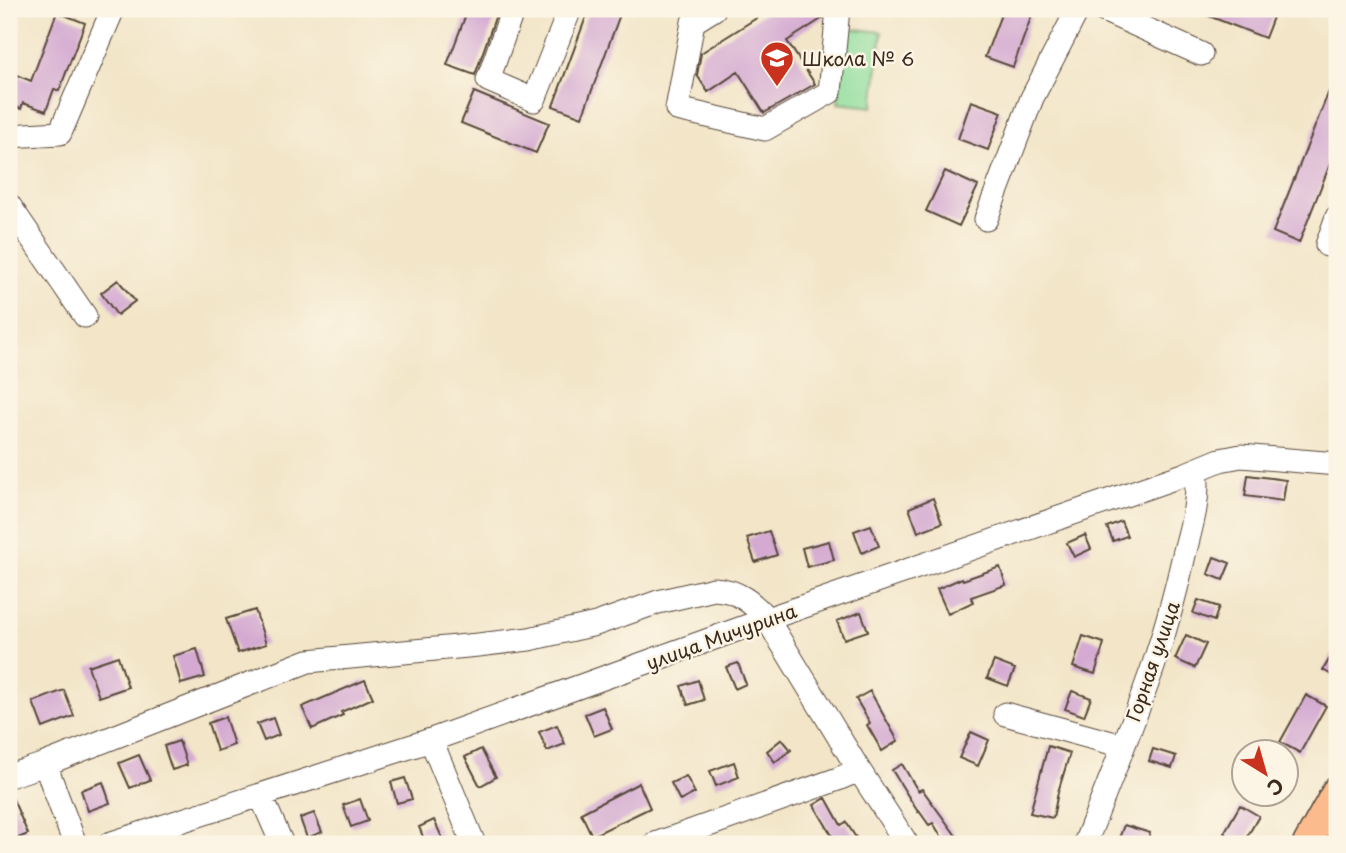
<svg xmlns="http://www.w3.org/2000/svg" width="1346" height="853" viewBox="0 0 1346 853" font-family="'Playpen Sans',sans-serif">
<style>
.green{fill:#8edd9c;stroke:#64845d;stroke-width:2}
.building{fill:#d4aad2}
.lines{fill:none;stroke-linecap:round;stroke-linejoin:round}
.minor-casing{stroke:#564638;stroke-width:25}
.major-casing{stroke:#564638;stroke-width:31}
.minor{stroke:#fff;stroke-width:23}
.major{stroke:#fbbb8d;stroke-width:28}
.labels{text-anchor:middle;dominant-baseline:central;stroke-width:5;stroke-linejoin:round;paint-order:stroke}
.poi-label{font-size:19px;fill:#3b2a1e;stroke:#fcf5e5;text-anchor:start}
.street-label{font-size:19px;fill:#3b2a1e;stroke:#fcf5e5}
</style>
<rect width="100%" height="100%" fill="#fcf5e5"/>
<filter id="ink" filterUnits="userSpaceOnUse"><feTurbulence type="fractalNoise" baseFrequency=".0143" numOctaves="2"/><feDisplacementMap in="SourceGraphic" scale="14" xChannelSelector="R" yChannelSelector="G"/><feConvolveMatrix kernelMatrix="1 2 1 2 8 2 1 2 1" color-interpolation-filters="sRGB"/></filter>
<filter id="wash" filterUnits="userSpaceOnUse"><feTurbulence type="fractalNoise" baseFrequency=".00686" numOctaves="4" result="noise"/><feDisplacementMap in="SourceGraphic" scale="28" xChannelSelector="R" yChannelSelector="G"/><feGaussianBlur stdDeviation="1.57" result="paint"/><feColorMatrix in="noise" values="0 0 0 0 0 0 0 0 0 0 0 0 0 0 0 0 0 1.4 0 .05"/><feComposite in="paint" operator="in"/></filter>
<g filter="url(#wash)">
<rect width="100%" height="100%" fill="#f2e5c8"/>
<path class="green" d="M 846,28 L 882,32 L 873,107 L 838,103 Z"/>
<g id="blocks">
<path class="building" d="M 468,9 L 498,9 L 475,75 L 447,65 Z
M 589,9 L 622,9 L 582,117 L 553,106 Z
M 771,9 L 821,9 L 824,13 L 823,18 L 787,41 L 815,84 L 764,113 L 738,72 L 708,92 L 697,75 L 701,53 Z
M 1003,9 L 1034,9 L 1013,67 L 985,57 Z
M 1191,9 L 1268,9 L 1275,12 L 1265,38 Z
M 57,12 L 85,23 L 59,91 L 54,89 L 46,111 L 23,103 L 21,109 L 9,104 L 9,72 L 31,81 Z
M 1337,71 L 1337,146 L 1299,243 L 1273,232 Z
M 474,92 L 549,123 L 536,153 L 461,123 Z
M 971,101 L 1002,112 L 988,150 L 958,139 Z
M 945,171 L 978,186 L 959,226 L 926,211 Z
M 118,280 L 135,301 L 117,315 L 101,293 Z
M 1248,475 L 1286,480 L 1283,501 L 1245,496 Z
M 933,498 L 942,523 L 918,532 L 909,508 Z
M 1121,521 L 1127,536 L 1113,541 L 1107,527 Z
M 871,525 L 879,546 L 862,553 L 854,531 Z
M 769,531 L 777,555 L 755,562 L 747,538 Z
M 1085,535 L 1091,549 L 1074,557 L 1067,543 Z
M 829,541 L 834,560 L 807,567 L 802,548 Z
M 1214,557 L 1230,563 L 1223,580 L 1208,574 Z
M 1000,567 L 1006,585 L 971,597 L 973,602 L 948,614 L 937,589 L 962,578 L 963,580 Z
M 1198,600 L 1219,607 L 1214,621 L 1193,613 Z
M 255,610 L 266,644 L 238,653 L 226,619 Z
M 861,612 L 868,631 L 844,639 L 837,621 Z
M 1186,635 L 1206,644 L 1195,668 L 1175,659 Z
M 1083,636 L 1104,643 L 1095,674 L 1073,667 Z
M 1337,646 L 1337,678 L 1323,670 Z
M 197,649 L 205,677 L 181,684 L 173,656 Z
M 118,656 L 128,687 L 99,697 L 88,666 Z
M 994,661 L 1015,669 L 1008,686 L 987,678 Z
M 738,663 L 746,684 L 735,689 L 726,667 Z
M 365,680 L 373,698 L 341,712 L 343,715 L 312,729 L 302,707 Z
M 698,680 L 704,700 L 688,705 L 681,686 Z
M 64,690 L 74,716 L 43,728 L 33,702 Z
M 870,691 L 898,741 L 882,751 L 867,725 L 870,723 L 856,699 Z
M 1072,691 L 1091,698 L 1084,716 L 1065,709 Z
M 1306,695 L 1326,706 L 1300,753 L 1280,742 Z
M 603,707 L 612,729 L 594,736 L 585,714 Z
M 225,717 L 234,745 L 217,751 L 208,723 Z
M 273,718 L 279,735 L 264,741 L 257,724 Z
M 557,725 L 565,744 L 547,751 L 539,732 Z
M 971,732 L 989,740 L 978,766 L 959,758 Z
M 782,739 L 791,750 L 775,762 L 767,751 Z
M 179,741 L 187,765 L 172,770 L 164,746 Z
M 1048,746 L 1070,753 L 1058,792 L 1053,818 L 1030,813 Z
M 481,749 L 496,777 L 480,786 L 465,757 Z
M 1153,749 L 1176,756 L 1172,768 L 1149,761 Z
M 139,755 L 150,780 L 130,788 L 119,763 Z
M 734,762 L 739,777 L 716,786 L 710,771 Z
M 902,764 L 918,791 L 922,789 L 962,844 L 946,844 L 933,823 L 929,825 L 919,811 L 918,812 L 892,770 Z
M 686,776 L 695,793 L 680,801 L 671,783 Z
M 405,778 L 412,799 L 397,803 L 391,782 Z
M 103,782 L 110,803 L 88,811 L 81,790 Z
M 639,783 L 650,808 L 592,836 L 581,813 Z
M 9,790 L 28,834 L 9,842 Z
M 826,798 L 841,825 L 846,822 L 860,844 L 837,844 L 814,805 Z
M 360,799 L 368,821 L 351,827 L 343,805 Z
M 1240,805 L 1259,816 L 1243,844 L 1224,833 Z
M 314,813 L 322,832 L 307,838 L 300,818 Z
M 434,820 L 445,844 L 426,844 L 419,827 Z
M 1124,825 L 1150,833 L 1146,844 L 1117,844 Z"/>
</g>
</g>
<g filter="url(#ink)">
<use href="#blocks" fill-opacity="0" stroke="#564638" stroke-width="2"/>
<g class="lines">
<g class="minor-casing">
<path id="minor" d="M 513,9 L 488,80 L 534,100 L 570,9
M 714,9 L 693,22 L 677,109 L 765,129 L 830,92 L 838,9
M 1101,9 L 1201,54
M 9,136 L 60,133 L 113,9
M 9,205 L 85,316
M 986,219 L 1032,98 L 1078,9
M 1327,245 L 1337,217
M 1005,714 L 1123,746
M 431,740 L 474,844
M 9,776 L 45,764
M 261,796 L 282,844
M 75,844 L 45,764 L 308,661 L 478,645 L 529,639 L 596,624 L 658,602 L 714,589 C 737,590 752,602 767,619 L 859,770 L 907,844
M 109,844 L 431,740 L 767,619 L 1186,474 L 1220,460 L 1241,456 L 1337,464
M 655,844 L 838,779 L 859,770
M 1085,844 C 1108,784 1133,725 1154,664 C 1166,628 1176,592 1184,555 C 1191,527 1200,500 1196,471"/>
</g>
<g class="major-casing">
<path id="major" d="M 1307,844 L 1337,790"/>
</g>
<use href="#minor" class="minor"/>
<use href="#major" class="major"/>
</g>
</g>
<defs>
<g id="school-pin" transform="scale(1.75)"><path d="M0 17L-7.5 6A9.5 9.5 0 1 1 7.5 6Z" fill="#c8321e" stroke="#fcf5e5"/><path d="M0-5L7-2L0 1L-7-2ZM-4 1L0 2.5L4 1V4Q0 6-4 4Z" fill="#fff"/></g>
</defs>
<g fill-rule="evenodd">
<use href="#school-pin" x="777" y="58"/>
</g>
<g class="labels">
<g class="poi-label">
<text x="802" y="58">Школа № 6</text>
</g>
<g class="street-label">
<text transform="translate(721 636) rotate(-20)">улица Мичурина</text>
<text transform="translate(1152 661) rotate(-71)">Горная улица</text>
</g>
</g>
<rect width="1346" height="853" fill="none" stroke="#fcf5e5" stroke-width="35"/>
<g transform="translate(1265 773) rotate(143)"><circle r="33" fill="#fcf5e5" stroke="#afa495" stroke-width="2"/>
<path d="M0-5L12 26L0 18L-12 26Z" fill="#c8321e"/>
<text y="-10" font-size="19" font-weight="bold" text-anchor="middle" fill="#3b2a1e">С</text>
</g>
</svg>
